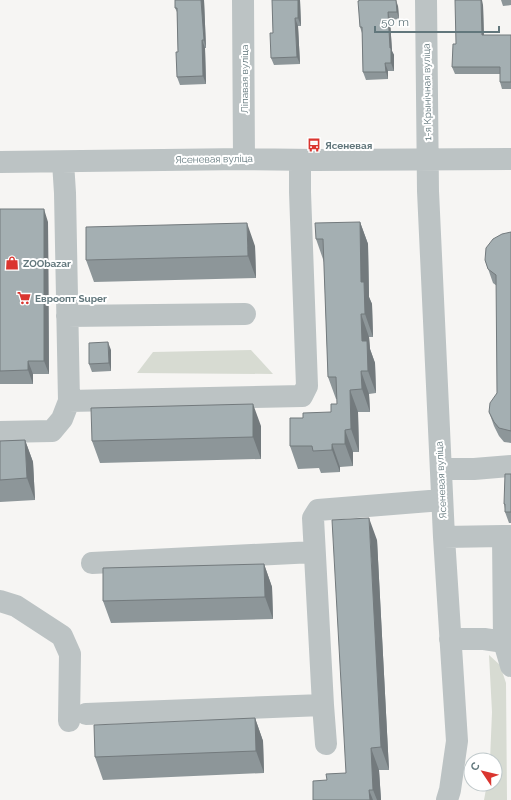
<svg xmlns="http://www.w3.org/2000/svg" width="511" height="800" viewBox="0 0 511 800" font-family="Raleway,sans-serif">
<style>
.green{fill:#d7dbd2}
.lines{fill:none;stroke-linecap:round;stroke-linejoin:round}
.minor{stroke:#bcc3c4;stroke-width:22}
.wall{fill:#8d9699}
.shaded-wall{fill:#737a7d}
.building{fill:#a4afb2;stroke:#737a7d}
.labels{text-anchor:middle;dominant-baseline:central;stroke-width:4;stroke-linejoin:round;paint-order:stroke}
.street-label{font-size:10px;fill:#62777c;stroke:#fff}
.poi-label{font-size:10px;font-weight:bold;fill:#62777c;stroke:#fff;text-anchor:start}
</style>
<rect width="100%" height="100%" fill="#f6f5f3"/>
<path class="green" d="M 251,350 L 273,374 L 137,373 L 153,352 Z
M 489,655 L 500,665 L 506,683 L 507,800 L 484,800 L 487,784 L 495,784 L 495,760 L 490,760 L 492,712 Z"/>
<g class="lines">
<path class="minor" d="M 243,0 L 244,159
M 426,0 L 428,191 L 444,537 L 457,741 L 450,790 L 447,800
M 0,162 L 244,159 L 315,160 L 511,159
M 63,162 L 65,193 L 69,401 L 302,396 L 307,386 L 300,192 L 300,160
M 67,316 L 245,314
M 0,432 L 52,431 L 62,419 L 69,401
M 441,469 L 474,469 L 511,466
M 511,536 L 503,536 L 504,642 L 511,666
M 444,537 L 503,536
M 92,563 L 314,552
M 0,601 L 16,606 L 62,636 L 70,654 L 69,721
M 450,639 L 484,639 L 504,642
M 86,714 L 323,705
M 326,744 L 323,705 L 313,518 L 318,510 L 442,500"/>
</g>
<path class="wall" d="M 175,0 L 204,0 L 206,48 L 205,48 L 206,84 L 180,85 L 177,77 L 178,52 L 177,12 L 175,8 Z
M 272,0 L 300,0 L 301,26 L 298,26 L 300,64 L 274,65 L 271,58 L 273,33 Z
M 501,0 L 511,0 L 511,5 L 503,6 Z
M 359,1 L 398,6 L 399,19 L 390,20 L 392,51 L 394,55 L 394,71 L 388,71 L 388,79 L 366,80 L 363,72 L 362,33 L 360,27 Z
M 483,5 L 484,35 L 511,35 L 511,89 L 502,89 L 500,82 L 500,74 L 455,74 L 452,67 L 456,44 Z
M 0,209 L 48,222 L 49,374 L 33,374 L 33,384 L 0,384 Z
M 360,222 L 368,244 L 369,297 L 372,304 L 373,337 L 369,337 L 370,349 L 375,363 L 376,393 L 369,394 L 370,412 L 358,412 L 359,452 L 353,452 L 353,466 L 340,467 L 340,472 L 321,473 L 319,468 L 298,469 L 290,446 L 303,418 L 331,412 L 337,404 L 337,399 L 336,399 L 328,377 L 324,262 L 316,239 Z
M 511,232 L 511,443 L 504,442 L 499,436 L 494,426 L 489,412 L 497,393 L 497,286 L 493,283 L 485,260 Z
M 255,246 L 256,278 L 94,282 L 86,260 Z
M 111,350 L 111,371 L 92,372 L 89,364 Z
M 261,426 L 261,459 L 100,463 L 92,441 Z
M 25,440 L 33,462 L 35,500 L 0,502 L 0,441 Z
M 511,474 L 511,523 L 509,523 L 505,512 L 505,509 L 504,504 Z
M 377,540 L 389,770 L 379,770 L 381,800 L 313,800 L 327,780 L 346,773 Z
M 264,564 L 272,587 L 273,619 L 111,623 L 103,601 Z
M 255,718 L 263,741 L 264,773 L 103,780 L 95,757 Z"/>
<path class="shaded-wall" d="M 201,0 L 204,0 L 206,48 L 204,40 Z
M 298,0 L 300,0 L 301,26 L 298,18 Z
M 396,0 L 398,6 L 399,19 L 397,12 Z
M 481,0 L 482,0 L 483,5 L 484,42 L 482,35 Z
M 388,12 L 390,20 L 392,51 L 394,55 L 394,71 L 391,63 Z
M 295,18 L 298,26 L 300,64 L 297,57 Z
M 202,40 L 205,48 L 206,84 L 203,76 Z
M 385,63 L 388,71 L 388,79 L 386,72 Z
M 44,209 L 48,222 L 49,374 L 44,361 Z
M 360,222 L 368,244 L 369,297 L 372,304 L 373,337 L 365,314 L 361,282 Z
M 247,223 L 255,246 L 256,278 L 248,256 Z
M 361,314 L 369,337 L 370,349 L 375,363 L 376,393 L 368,371 L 362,341 Z
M 108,342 L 111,350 L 111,371 L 109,363 Z
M 28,361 L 33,374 L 33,384 L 28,370 Z
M 361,371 L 369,394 L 370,412 L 362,389 Z
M 350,390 L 358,412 L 359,452 L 351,429 Z
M 253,404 L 261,426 L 261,459 L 253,437 Z
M 345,430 L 353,452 L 353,466 L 345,444 Z
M 25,440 L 33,462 L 35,500 L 27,478 Z
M 332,444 L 340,467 L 340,472 L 332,450 Z
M 369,518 L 377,540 L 389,770 L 381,747 Z
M 264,564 L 272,587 L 273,619 L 265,597 Z
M 255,718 L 263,741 L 264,773 L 256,751 Z
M 371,748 L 379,770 L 381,800 L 377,800 L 373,790 Z
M 369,790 L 373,800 L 370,800 Z"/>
<path class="building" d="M 175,0 L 201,0 L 204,40 L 202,40 L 203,76 L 177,77 L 176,52 L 178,52 L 177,8 L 175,8 Z
M 272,0 L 298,0 L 298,18 L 295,18 L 297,57 L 271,58 L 270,33 L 273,33 Z
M 359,0 L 396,0 L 397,12 L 388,12 L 390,48 L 391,48 L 391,63 L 385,63 L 386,72 L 363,72 L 362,27 L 360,27 L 358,1 L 359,1 Z
M 455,0 L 481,0 L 482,35 L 511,35 L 511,82 L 500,82 L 500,67 L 452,67 L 453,44 L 456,44 Z
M 0,209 L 44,209 L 44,361 L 28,361 L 28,370 L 0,371 Z
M 360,222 L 361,282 L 364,282 L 365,314 L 361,314 L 362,341 L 367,341 L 368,371 L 361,371 L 362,389 L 350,390 L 351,429 L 345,430 L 345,444 L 332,444 L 332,450 L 313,451 L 312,446 L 290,446 L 290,418 L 303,418 L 303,413 L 331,412 L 331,404 L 337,404 L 336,377 L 328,377 L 323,239 L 316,239 L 315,223 Z
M 247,223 L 248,256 L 86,260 L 86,227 Z
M 511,232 L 511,431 L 499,428 L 494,422 L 489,412 L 490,403 L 497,393 L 496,275 L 488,269 L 485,260 L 486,248 L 493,239 L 502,234 Z
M 108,342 L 109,363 L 89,364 L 89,343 Z
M 253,404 L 253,437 L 92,441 L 91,408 Z
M 25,440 L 27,478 L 0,480 L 0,441 Z
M 505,474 L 511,474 L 511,512 L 505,512 L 505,504 L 504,504 Z
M 369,518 L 381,747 L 371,748 L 373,790 L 369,790 L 370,800 L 313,800 L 313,781 L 327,780 L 326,774 L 346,773 L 332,520 Z
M 264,564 L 265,597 L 103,601 L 103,568 Z
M 255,718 L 256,751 L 95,757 L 94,725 Z"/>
<defs>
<g id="bus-bare" transform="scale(1.08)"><path d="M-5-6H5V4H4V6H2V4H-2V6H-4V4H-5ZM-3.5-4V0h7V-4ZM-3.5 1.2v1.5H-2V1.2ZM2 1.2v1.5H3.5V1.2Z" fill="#da352f" stroke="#fff" stroke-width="2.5" paint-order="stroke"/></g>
<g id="shop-bare" transform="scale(1.08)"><path d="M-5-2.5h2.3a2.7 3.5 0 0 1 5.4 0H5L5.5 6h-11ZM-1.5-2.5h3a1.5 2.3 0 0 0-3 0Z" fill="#da352f" stroke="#fff" stroke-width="2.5" paint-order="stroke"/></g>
<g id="supermarket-bare" transform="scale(1.08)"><path d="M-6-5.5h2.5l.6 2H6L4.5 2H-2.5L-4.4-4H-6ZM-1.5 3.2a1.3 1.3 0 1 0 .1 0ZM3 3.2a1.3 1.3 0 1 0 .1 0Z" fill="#da352f" stroke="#fff" stroke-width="2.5" paint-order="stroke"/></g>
</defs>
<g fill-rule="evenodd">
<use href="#bus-bare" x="314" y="145"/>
<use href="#shop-bare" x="12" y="263"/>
<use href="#supermarket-bare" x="24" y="298"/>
</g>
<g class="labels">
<g class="street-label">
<text transform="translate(244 79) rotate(-90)">Ліпавая вуліца</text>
<text transform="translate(427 92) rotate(-91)">1-я Крынічная вуліца</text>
<text transform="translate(214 159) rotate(-1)">Ясеневая вуліца</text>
<text transform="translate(441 480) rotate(-93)">Ясеневая вуліца</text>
</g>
<g class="poi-label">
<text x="325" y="145">Ясеневая</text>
<text x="23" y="263">ZOObazar</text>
<text x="35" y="298">Евроопт Super</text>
</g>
</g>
<g transform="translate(483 772) rotate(305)"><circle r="19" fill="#ffffff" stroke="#c0c9cb"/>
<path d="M0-3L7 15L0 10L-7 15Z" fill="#da352f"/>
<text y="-6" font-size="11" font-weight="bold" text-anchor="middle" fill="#62777c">С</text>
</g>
<path d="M375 26v6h124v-6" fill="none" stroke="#62777c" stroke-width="2"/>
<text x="381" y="26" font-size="12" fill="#62777c" stroke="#ffffff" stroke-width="3" paint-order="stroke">50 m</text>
</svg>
